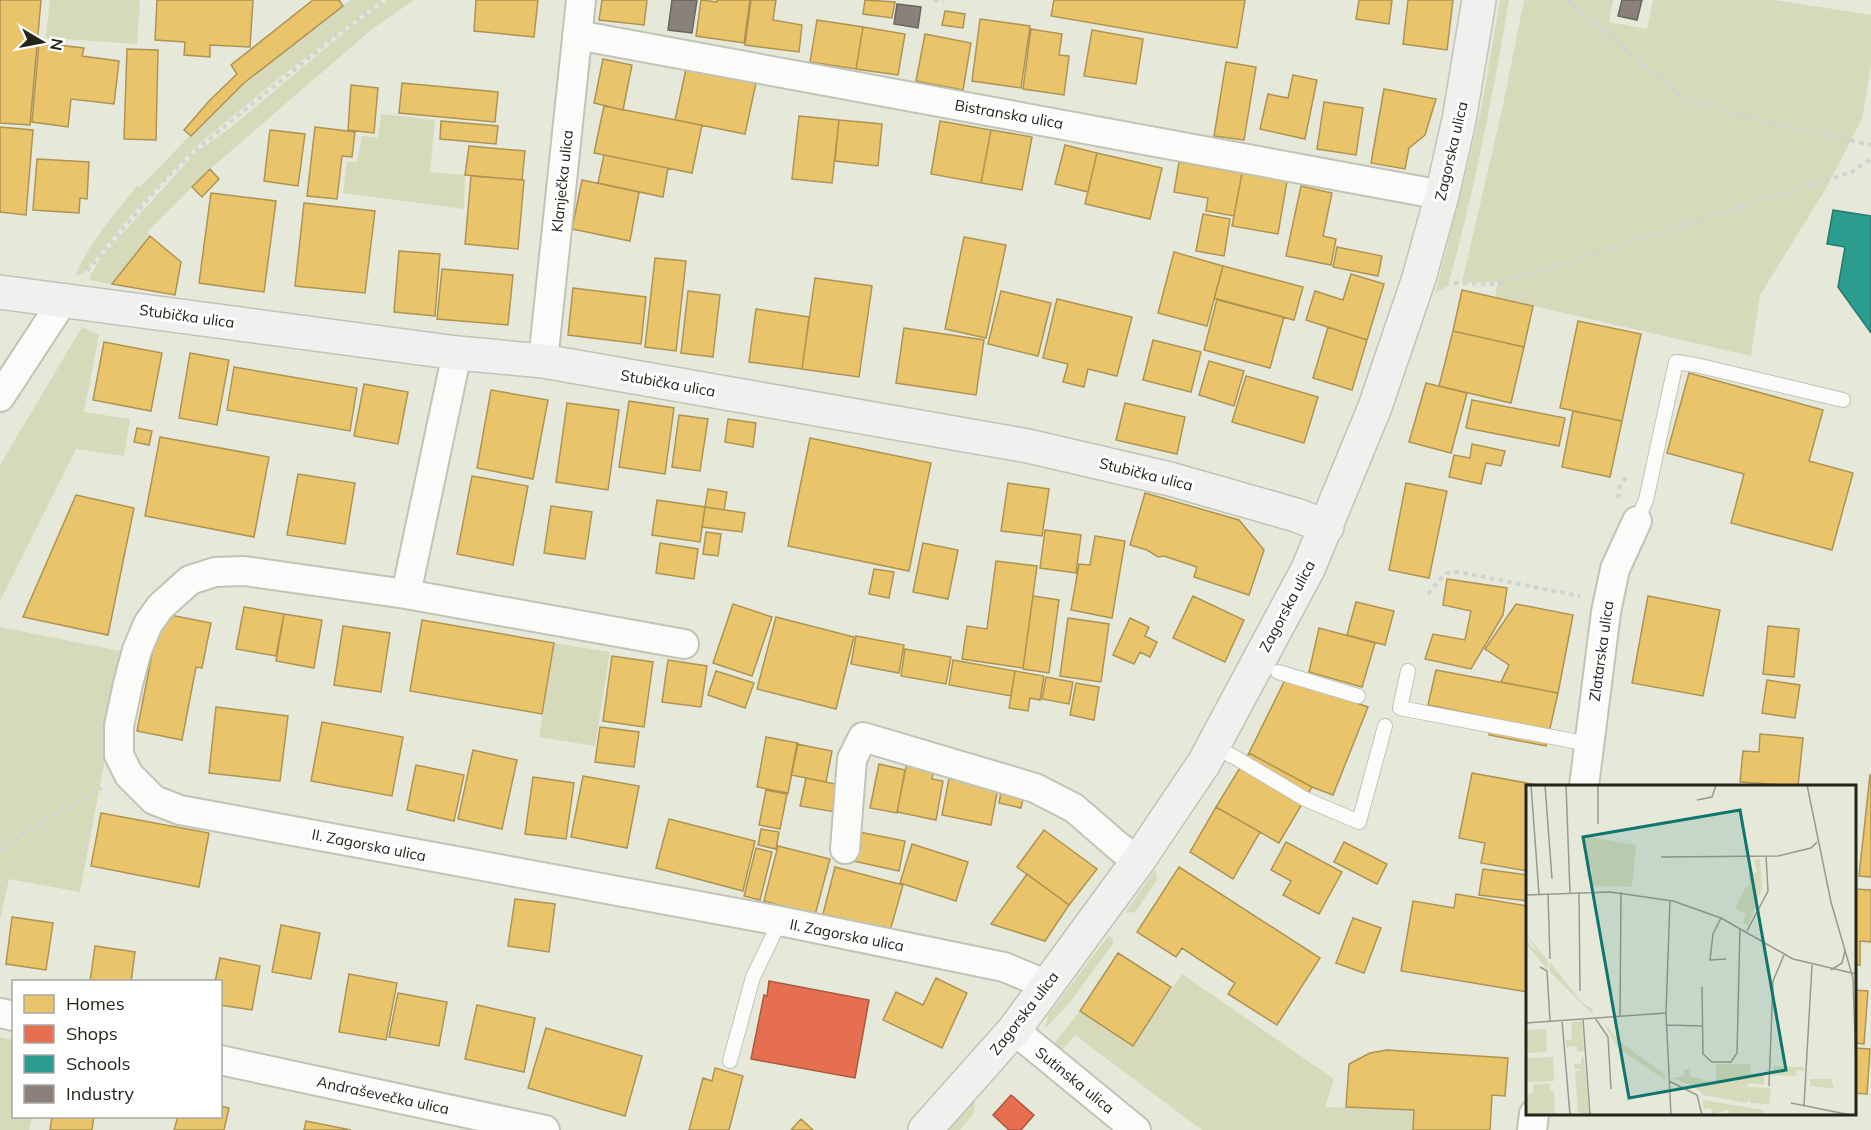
<svg xmlns="http://www.w3.org/2000/svg" width="1871" height="1130" viewBox="0 0 1871 1130" font-family="Mulish,sans-serif">
<style>
.green{fill:#d6dabb}
.homes{fill:#e9c46a;stroke:#ae9452;stroke-width:1.5}
.shops{fill:#e76f51;stroke:#ac5840;stroke-width:1.5}
.schools{fill:#2a9d8f;stroke:#28796c;stroke-width:1.5}
.industry{fill:#8a817c;stroke:#6b655f;stroke-width:1.5}
.lines{fill:none;stroke-linecap:round;stroke-linejoin:round}
.lane-casing{stroke:#c1c3b7;stroke-width:16}
.street-casing{stroke:#c1c3b7;stroke-width:32}
.secondary-casing{stroke:#c1c3b7;stroke-width:36}
.path{stroke:#d2d3ce;stroke-width:4;stroke-dasharray:4.5 4.5;stroke-linecap:butt}
.lane{stroke:#fbfcf9;stroke-width:14}
.street{stroke:#fbfcf9;stroke-width:28}
.secondary{stroke:#f2f0ef;stroke-width:33}
.labels{text-anchor:middle;dominant-baseline:central;stroke-width:6;stroke-linejoin:round;paint-order:stroke}
.street-label{font-size:15px;fill:#23241a;stroke:#fff}
.inset-road{fill:none;stroke:#989a8d;stroke-width:1.5}
.view{fill:#0f766e;fill-opacity:0.15;stroke:#0f766e;stroke-width:3}
.inset-edge{fill:none;stroke:#23241a;stroke-width:3}
</style>
<rect width="100%" height="100%" fill="#e6e8da"/>
<path class="green" d="M 50,0 L 140,0 L 137,44 L 46,38 Z
M 351,0 L 382,0 L 279,78 L 194,148 L 131,215 L 83,273 L 75,276 C 89,242 115,214 137,186 L 140,187 L 217,108 L 244,83 Z
M 389,0 L 414,0 L 371,30 L 210,169 L 147,232 L 150,236 L 112,284 L 90,280 L 91,274 L 103,255 L 195,153 L 230,128 L 357,22 Z
M 1500,0 L 1509,0 C 1493,96 1474,192 1448,286 L 1435,293 L 1465,177 L 1482,104 Z
M 1524,0 L 1613,0 L 1609,22 L 1647,29 L 1653,0 L 1775,0 L 1871,15 L 1871,65 L 1862,119 L 1825,190 L 1760,295 L 1751,356 L 1495,297 L 1498,282 L 1462,282 L 1502,110 Z
M 381,114 L 435,120 L 430,172 L 465,175 L 464,209 L 343,193 L 347,162 L 357,162 L 362,136 L 378,138 Z
M 82,327 L 99,335 L 84,412 L 130,419 L 124,456 L 76,449 L 0,601 L 0,465 Z
M 0,627 L 125,652 L 80,892 L 9,879 L 0,920 Z
M 554,643 L 610,652 L 595,746 L 539,737 Z
M 1155,870 L 1157,880 L 1135,912 L 1125,913 Z
M 1109,935 L 1113,939 L 1113,944 L 1070,1002 L 1045,1029 L 1048,1015 Z
M 1182,974 L 1334,1079 L 1325,1107 L 1414,1110 L 1413,1130 L 1202,1130 L 1075,1035 L 1059,1054 L 1052,1046 L 1080,1011 L 1133,1046 Z
M 0,1037 L 13,1040 L 14,1116 L 32,1117 L 29,1130 L 0,1130 Z
M 975,1099 L 974,1113 L 960,1130 L 947,1130 Z"/>
<path class="homes" d="M 0,0 L 41,0 L 30,125 L 0,123 Z
M 157,0 L 253,0 L 250,47 L 210,45 L 210,57 L 184,55 L 185,42 L 155,40 Z
M 313,0 L 339,0 L 343,6 L 244,83 L 191,136 L 184,130 L 210,100 L 237,74 L 231,65 Z
M 476,0 L 538,0 L 534,37 L 474,31 Z
M 602,0 L 647,0 L 644,25 L 599,20 Z
M 701,0 L 717,2 L 717,0 L 750,0 L 744,43 L 696,36 Z
M 751,0 L 776,0 L 773,20 L 802,25 L 799,52 L 745,45 Z
M 865,0 L 895,2 L 892,18 L 863,14 Z
M 1054,0 L 1245,0 L 1237,48 L 1051,16 Z
M 1359,0 L 1392,0 L 1389,24 L 1356,19 Z
M 1408,0 L 1453,0 L 1447,50 L 1403,44 Z
M 945,11 L 965,14 L 963,28 L 942,25 Z
M 980,19 L 1030,26 L 1021,88 L 972,81 Z
M 817,20 L 863,27 L 856,69 L 810,62 Z
M 863,27 L 905,34 L 898,75 L 856,69 Z
M 1031,29 L 1062,34 L 1059,55 L 1069,56 L 1064,95 L 1023,89 Z
M 1092,30 L 1143,39 L 1136,84 L 1084,76 Z
M 925,34 L 971,43 L 963,90 L 916,81 Z
M 39,43 L 84,48 L 82,56 L 119,61 L 114,104 L 71,99 L 68,127 L 32,122 Z
M 127,49 L 158,50 L 156,140 L 124,139 Z
M 603,59 L 632,65 L 623,110 L 594,103 Z
M 1226,62 L 1256,67 L 1244,140 L 1214,136 Z
M 686,69 L 756,83 L 745,134 L 675,120 Z
M 1293,75 L 1317,80 L 1305,139 L 1260,129 L 1268,94 L 1288,98 Z
M 402,83 L 498,92 L 495,122 L 399,113 Z
M 351,85 L 378,88 L 374,133 L 348,130 Z
M 1384,89 L 1436,99 L 1425,135 L 1409,148 L 1405,169 L 1371,163 Z
M 1324,102 L 1363,108 L 1356,155 L 1317,149 Z
M 604,106 L 702,125 L 692,173 L 594,153 Z
M 799,116 L 839,120 L 832,183 L 792,179 Z
M 839,120 L 882,124 L 878,166 L 835,161 Z
M 441,121 L 498,126 L 496,144 L 440,139 Z
M 940,121 L 991,130 L 981,183 L 931,174 Z
M 0,127 L 33,130 L 26,215 L 0,212 Z
M 315,127 L 355,132 L 352,157 L 342,156 L 337,199 L 307,196 Z
M 270,130 L 305,134 L 298,186 L 264,181 Z
M 991,130 L 1032,137 L 1022,190 L 981,183 Z
M 1065,145 L 1097,153 L 1088,192 L 1055,184 Z
M 469,146 L 525,151 L 522,180 L 465,175 Z
M 1097,153 L 1162,168 L 1150,219 L 1085,204 Z
M 604,155 L 668,168 L 663,197 L 598,183 Z
M 37,159 L 89,162 L 87,199 L 80,198 L 79,213 L 33,210 Z
M 1179,162 L 1242,173 L 1234,216 L 1206,211 L 1208,198 L 1174,192 Z
M 210,169 L 219,179 L 202,197 L 192,187 Z
M 1242,173 L 1287,181 L 1278,234 L 1232,226 Z
M 471,176 L 524,180 L 518,249 L 465,244 Z
M 582,180 L 639,192 L 630,241 L 572,229 Z
M 1301,186 L 1332,193 L 1323,236 L 1336,239 L 1331,265 L 1286,256 Z
M 211,193 L 276,201 L 264,292 L 199,283 Z
M 304,203 L 375,211 L 365,293 L 295,286 Z
M 1203,214 L 1230,219 L 1224,256 L 1196,251 Z
M 150,236 L 181,262 L 175,295 L 112,284 Z
M 964,237 L 1006,245 L 986,338 L 945,329 Z
M 1337,247 L 1382,256 L 1378,276 L 1333,267 Z
M 399,251 L 440,254 L 435,316 L 394,312 Z
M 1174,252 L 1223,266 L 1207,326 L 1158,313 Z
M 655,258 L 686,261 L 676,351 L 645,347 Z
M 1223,266 L 1303,287 L 1294,320 L 1214,299 Z
M 442,269 L 513,275 L 508,325 L 437,319 Z
M 1351,274 L 1384,284 L 1367,340 L 1306,320 L 1315,291 L 1343,300 Z
M 815,278 L 872,286 L 859,377 L 802,369 Z
M 573,288 L 646,297 L 641,344 L 568,335 Z
M 1462,290 L 1533,306 L 1524,347 L 1453,331 Z
M 688,291 L 720,295 L 713,357 L 681,353 Z
M 1001,291 L 1051,303 L 1038,356 L 988,344 Z
M 1057,299 L 1132,317 L 1117,376 L 1088,369 L 1084,387 L 1063,382 L 1068,364 L 1043,358 Z
M 1217,299 L 1284,317 L 1270,368 L 1204,350 Z
M 756,309 L 809,317 L 802,369 L 749,362 Z
M 1578,321 L 1641,334 L 1622,421 L 1560,408 Z
M 1328,327 L 1367,340 L 1352,390 L 1313,378 Z
M 904,328 L 984,340 L 976,395 L 896,383 Z
M 1453,331 L 1524,347 L 1511,403 L 1439,386 Z
M 1153,340 L 1201,352 L 1191,392 L 1143,380 Z
M 104,342 L 162,353 L 151,411 L 93,400 Z
M 190,353 L 229,360 L 217,425 L 179,418 Z
M 1209,361 L 1244,371 L 1234,406 L 1199,395 Z
M 234,367 L 357,388 L 350,431 L 227,410 Z
M 1689,373 L 1823,410 L 1809,461 L 1853,473 L 1832,550 L 1731,523 L 1744,474 L 1667,453 Z
M 1246,376 L 1318,397 L 1304,443 L 1232,422 Z
M 1426,383 L 1467,393 L 1451,453 L 1409,442 Z
M 364,384 L 408,392 L 398,444 L 354,436 Z
M 491,390 L 548,400 L 533,479 L 477,468 Z
M 1472,400 L 1565,418 L 1559,446 L 1466,428 Z
M 629,401 L 674,408 L 665,474 L 619,467 Z
M 567,403 L 619,410 L 608,490 L 556,482 Z
M 1125,403 L 1185,417 L 1177,454 L 1116,440 Z
M 1573,411 L 1622,421 L 1610,477 L 1562,467 Z
M 679,415 L 708,419 L 700,471 L 672,467 Z
M 728,419 L 756,423 L 753,447 L 725,442 Z
M 137,428 L 152,431 L 149,445 L 134,442 Z
M 160,437 L 269,457 L 254,537 L 145,516 Z
M 810,438 L 931,463 L 909,571 L 788,546 Z
M 1472,444 L 1505,451 L 1501,466 L 1486,463 L 1481,484 L 1449,477 L 1454,455 L 1470,458 Z
M 298,474 L 355,483 L 345,544 L 287,535 Z
M 472,476 L 528,486 L 513,565 L 457,554 Z
M 1008,483 L 1049,489 L 1042,536 L 1001,531 Z
M 1406,483 L 1447,491 L 1429,578 L 1389,570 Z
M 708,489 L 727,492 L 724,510 L 705,507 Z
M 1145,493 L 1239,520 L 1264,550 L 1249,595 L 1194,577 L 1197,567 L 1164,556 L 1158,557 L 1147,550 L 1130,545 Z
M 76,495 L 134,508 L 108,635 L 23,617 Z
M 657,500 L 705,507 L 700,542 L 652,535 Z
M 551,506 L 592,512 L 585,559 L 544,553 Z
M 705,507 L 745,513 L 742,532 L 702,527 Z
M 1045,530 L 1081,535 L 1076,573 L 1040,568 Z
M 706,532 L 721,534 L 718,556 L 703,554 Z
M 1095,536 L 1125,541 L 1112,618 L 1071,610 L 1079,564 L 1090,565 Z
M 660,543 L 698,549 L 694,579 L 656,573 Z
M 923,543 L 958,550 L 948,599 L 913,592 Z
M 996,561 L 1037,566 L 1023,668 L 962,659 L 967,626 L 987,629 Z
M 874,569 L 894,572 L 889,598 L 869,594 Z
M 1447,579 L 1507,588 L 1503,615 L 1471,669 L 1425,659 L 1433,634 L 1465,640 L 1471,611 L 1443,605 Z
M 1033,596 L 1059,600 L 1049,673 L 1023,669 Z
M 1193,596 L 1244,620 L 1225,662 L 1173,638 Z
M 1648,596 L 1720,610 L 1703,696 L 1632,683 Z
M 1356,602 L 1394,611 L 1385,645 L 1347,635 Z
M 733,604 L 772,617 L 752,676 L 713,663 Z
M 1516,604 L 1573,615 L 1558,693 L 1501,682 L 1509,665 L 1485,649 Z
M 244,607 L 284,614 L 276,656 L 236,649 Z
M 160,613 L 211,623 L 202,668 L 196,667 L 182,740 L 137,731 Z
M 284,614 L 322,620 L 314,668 L 276,661 Z
M 776,617 L 854,637 L 836,709 L 757,689 Z
M 1068,618 L 1109,624 L 1101,682 L 1060,676 Z
M 1130,618 L 1149,627 L 1145,636 L 1157,642 L 1150,657 L 1140,652 L 1134,664 L 1113,655 Z
M 422,620 L 554,643 L 542,714 L 410,691 Z
M 343,626 L 390,633 L 381,692 L 334,685 Z
M 1768,626 L 1799,629 L 1794,677 L 1763,674 Z
M 1319,628 L 1375,643 L 1362,687 L 1309,672 Z
M 856,636 L 904,645 L 899,673 L 851,664 Z
M 905,649 L 951,657 L 946,684 L 901,676 Z
M 612,656 L 653,662 L 644,727 L 603,721 Z
M 668,660 L 707,666 L 701,707 L 662,702 Z
M 953,660 L 1015,671 L 1011,696 L 949,685 Z
M 1436,670 L 1558,693 L 1546,746 L 1489,735 L 1492,718 L 1428,705 Z
M 716,671 L 754,683 L 745,708 L 708,695 Z
M 1015,671 L 1044,676 L 1040,700 L 1030,698 L 1028,711 L 1009,708 Z
M 1046,677 L 1073,682 L 1069,704 L 1042,699 Z
M 1286,678 L 1368,707 L 1333,795 L 1312,787 L 1249,753 Z
M 1767,680 L 1800,685 L 1795,718 L 1762,713 Z
M 1076,683 L 1099,687 L 1094,720 L 1070,715 Z
M 216,707 L 288,716 L 280,781 L 209,773 Z
M 322,722 L 403,737 L 392,796 L 311,781 Z
M 600,727 L 639,732 L 634,767 L 595,762 Z
M 1760,734 L 1803,738 L 1798,786 L 1740,782 L 1743,751 L 1759,752 Z
M 766,737 L 798,743 L 788,793 L 757,787 Z
M 797,744 L 832,751 L 826,782 L 791,775 Z
M 473,750 L 517,760 L 502,829 L 458,819 Z
M 1249,753 L 1312,787 L 1279,843 L 1216,807 Z
M 907,762 L 934,767 L 932,779 L 943,781 L 936,820 L 897,812 Z
M 879,764 L 905,770 L 897,813 L 870,808 Z
M 416,765 L 464,775 L 454,821 L 407,810 Z
M 950,773 L 999,782 L 991,825 L 942,815 Z
M 1472,773 L 1543,786 L 1528,786 L 1528,871 L 1481,863 L 1485,843 L 1459,838 Z
M 1870,775 L 1871,775 L 1871,877 L 1859,876 Z
M 583,776 L 639,786 L 627,848 L 571,837 Z
M 533,777 L 574,783 L 566,839 L 525,834 Z
M 806,778 L 840,785 L 835,812 L 800,806 Z
M 1002,786 L 1025,790 L 1021,808 L 999,803 Z
M 766,790 L 787,794 L 780,829 L 759,825 Z
M 1216,807 L 1260,832 L 1233,879 L 1190,852 Z
M 101,813 L 209,833 L 199,887 L 91,866 Z
M 669,819 L 755,841 L 743,891 L 656,868 Z
M 761,829 L 779,832 L 776,849 L 758,845 Z
M 1044,830 L 1097,869 L 1069,905 L 1017,867 Z
M 859,832 L 905,841 L 899,871 L 853,861 Z
M 1286,842 L 1342,872 L 1319,914 L 1283,895 L 1291,881 L 1271,870 Z
M 1344,842 L 1387,864 L 1377,884 L 1334,862 Z
M 912,844 L 968,862 L 956,901 L 900,883 Z
M 778,846 L 830,859 L 815,915 L 764,901 Z
M 756,848 L 772,852 L 760,900 L 744,896 Z
M 835,867 L 903,885 L 890,931 L 823,914 Z
M 1179,867 L 1320,958 L 1277,1025 L 1228,994 L 1235,983 L 1182,948 L 1176,957 L 1137,932 Z
M 1483,869 L 1528,875 L 1528,901 L 1479,895 Z
M 1027,874 L 1069,905 L 1045,941 L 991,924 Z
M 1854,889 L 1871,890 L 1871,942 L 1860,941 L 1860,965 L 1854,965 Z
M 1456,894 L 1528,906 L 1528,992 L 1401,971 L 1413,901 L 1454,908 Z
M 515,899 L 555,904 L 549,952 L 508,946 Z
M 12,917 L 53,923 L 46,970 L 6,964 Z
M 1353,918 L 1381,928 L 1364,973 L 1336,963 Z
M 281,925 L 320,933 L 311,979 L 272,972 Z
M 95,946 L 135,952 L 131,982 L 90,982 Z
M 1118,953 L 1171,987 L 1133,1046 L 1080,1011 Z
M 220,958 L 260,966 L 252,1010 L 220,1005 L 220,982 L 215,982 Z
M 349,974 L 397,983 L 386,1040 L 339,1032 Z
M 936,978 L 967,993 L 942,1048 L 883,1020 L 896,992 L 923,1005 Z
M 1854,990 L 1868,991 L 1864,1044 L 1854,1043 Z
M 398,993 L 447,1002 L 439,1046 L 389,1037 Z
M 477,1005 L 535,1018 L 524,1072 L 465,1059 Z
M 546,1028 L 642,1056 L 625,1116 L 528,1088 Z
M 1854,1048 L 1870,1049 L 1867,1094 L 1854,1093 Z
M 1387,1050 L 1508,1058 L 1505,1096 L 1492,1095 L 1490,1130 L 1413,1130 L 1414,1110 L 1346,1107 L 1349,1064 L 1370,1053 Z
M 715,1068 L 743,1076 L 729,1130 L 689,1130 L 703,1078 L 712,1081 Z
M 220,1106 L 229,1108 L 224,1130 L 174,1130 L 178,1116 L 220,1116 Z
M 52,1116 L 94,1116 L 92,1130 L 50,1130 Z
M 801,1119 L 813,1130 L 791,1130 Z
M 306,1121 L 351,1130 L 304,1130 Z"/>
<path class="shops" d="M 769,981 L 869,1000 L 855,1078 L 751,1059 L 764,995 L 767,996 Z
M 1011,1095 L 1034,1115 L 1021,1130 L 1009,1130 L 993,1115 Z"/>
<path class="schools" d="M 1833,210 L 1871,216 L 1871,333 L 1838,287 L 1845,247 L 1827,244 Z"/>
<path class="industry" d="M 672,0 L 697,0 L 692,33 L 668,30 Z
M 1622,0 L 1642,0 L 1637,20 L 1618,16 Z
M 897,4 L 921,7 L 918,28 L 894,24 Z"/>
<g class="lines">
<g class="lane-casing">
<path id="lane" d="M 1637,521 L 1646,500 L 1676,362 L 1696,365 L 1843,400
M 1408,671 L 1400,708 L 1589,744
M 1278,672 L 1358,696
M 1212,746 L 1238,759 L 1305,799 L 1359,822 L 1385,726
M 730,1061 L 753,977 L 780,921"/>
</g>
<g class="street-casing">
<path id="street" d="M 577,35 L 1442,195
M 543,361 L 581,0
M 0,397 L 64,299
M 406,594 L 457,353
M 684,644 L 406,594 L 244,571 L 215,572 L 190,580 L 160,607 L 148,624 L 137,650 L 128,684 L 119,726 L 119,755 L 129,775 L 154,800 L 180,810 L 780,921 L 1004,967 L 1047,985
M 1584,786 L 1606,612 L 1615,569 L 1637,521
M 845,849 L 852,759 L 863,737 L 1035,788 L 1074,808 L 1119,847 L 1138,861
M 0,1013 L 14,1016
M 1014,1030 L 1136,1130
M 220,1060 L 545,1130
M 1532,1130 L 1534,1114"/>
</g>
<g class="secondary-casing">
<path id="secondary" d="M 0,292 L 457,353 L 543,361 L 1028,446 L 1170,479 L 1296,515 L 1327,527
M 925,1130 L 1014,1030 L 1138,861 L 1204,763 L 1308,569 L 1375,407 L 1419,278 L 1442,195 L 1459,120 L 1479,0"/>
</g>
<path class="path" d="M 934,0 L 944,2
M 1568,0 L 1683,98 L 1750,118 L 1871,145
M 87,271 L 166,178 L 197,149 L 348,26 L 387,0
M 1454,283 L 1497,284 L 1852,172 L 1871,159
M 1618,498 L 1620,486 L 1626,477
M 1428,594 L 1446,573 L 1459,572 L 1580,596
M 0,850 L 21,834 L 102,788"/>
<use href="#lane" class="lane"/>
<use href="#street" class="street"/>
<use href="#secondary" class="secondary"/>
</g>
<g class="labels">
<g class="street-label">
<text transform="translate(1009 114) rotate(10)">Bistranska ulica</text>
<text transform="translate(1451 151) rotate(-77)">Zagorska ulica</text>
<text transform="translate(562 181) rotate(-84)">Klanječka ulica</text>
<text transform="translate(187 316) rotate(8)">Stubička ulica</text>
<text transform="translate(668 383) rotate(10)">Stubička ulica</text>
<text transform="translate(1146 474) rotate(14)">Stubička ulica</text>
<text transform="translate(1287 606) rotate(-62)">Zagorska ulica</text>
<text transform="translate(1601 651) rotate(-82)">Zlatarska ulica</text>
<text transform="translate(369 845) rotate(11)">II. Zagorska ulica</text>
<text transform="translate(847 935) rotate(11)">II. Zagorska ulica</text>
<text transform="translate(1024 1013) rotate(-52)">Zagorska ulica</text>
<text transform="translate(1075 1080) rotate(39)">Sutinska ulica</text>
<text transform="translate(383 1095) rotate(12)">Andraševečka ulica</text>
</g>
</g>
<g transform="translate(1526 785)">
<rect width="330" height="330" fill="#e6e8da"/>
<path d="M 59,51 L 110,60 L 106,102 L 65,101 L 60,88 L 66,88 L 67,83 L 60,83 ZM 234,74 L 236,103 L 222,141 L 217,138 L 220,129 L 209,124 L 220,101 L 224,101 L 222,89 L 231,87 L 228,75 ZM 0,149 L 22,176 L 22,185 L 0,159 L 0,155 L 13,169 ZM 24,177 L 56,218 L 67,224 L 66,229 L 23,186 ZM 56,236 L 58,266 L 51,267 L 51,261 L 40,262 L 40,255 L 46,254 L 45,237 ZM 77,237 L 98,260 L 140,290 L 139,295 L 91,262 ZM 20,244 L 21,267 L 0,268 L 0,245 ZM 27,272 L 28,296 L 0,297 L 0,273 ZM 55,272 L 58,272 L 63,330 L 52,327 L 49,287 L 55,284 L 48,284 L 48,279 L 55,279 ZM 190,279 L 225,279 L 225,290 L 238,290 L 238,300 L 223,298 L 221,302 L 245,303 L 243,319 L 224,318 L 224,313 L 221,318 L 177,310 L 169,302 L 146,293 L 158,291 L 158,284 L 163,284 L 164,291 L 204,302 L 190,297 ZM 247,281 L 278,282 L 277,292 L 277,285 L 271,285 L 270,291 L 247,290 ZM 284,294 L 305,294 L 308,304 L 284,301 ZM 23,298 L 24,306 L 28,306 L 29,330 L 0,330 L 0,309 L 7,308 L 7,300 ZM 177,315 L 237,325 L 237,329 L 203,330 L 202,325 L 186,329 L 185,323 L 178,324 Z" fill="#d6dabb"/>
<path class="inset-road" d="M 5,0 L 13,109M 19,0 L 26,94M 40,0 L 44,108M 281,0 L 305,117 L 327,193 L 330,282M 171,15 L 186,12 L 190,0M 72,39 L 72,0M 135,72 L 252,71 L 285,63 L 291,57M 53,107 L 54,206M 22,109 L 24,174M 0,110 L 84,107 L 147,116 L 195,133 L 267,174 L 330,189M 144,115 L 140,228 L 145,330M 195,133 L 187,149 L 184,175 L 200,174M 221,146 L 242,106 L 240,71M 14,182 L 21,186 L 24,236M 305,185 L 316,178 L 319,166M 176,202 L 177,269 L 186,277 L 205,277 L 211,268 L 214,143M 94,232 L 95,107M 69,233 L 82,252 L 85,304M 57,234 L 64,330M 36,235 L 44,330M 0,238 L 140,228M 141,240 L 176,241M 143,296 L 171,310 L 176,330M 243,301 L 247,196 L 258,170M 265,318 L 325,330M 278,321 L 286,180"/>
<path class="view" d="M 214,25 L 260,285 L 103,313 L 57,52 Z"/>
<rect width="330" height="330" class="inset-edge"/>
</g>
<rect x="12" y="980" width="210" height="138" fill="#ffffff" stroke="#a7a7a3" stroke-width="1.5"/>
<rect x="24" y="995" width="30" height="18" fill="#e9c46a" stroke="#a7a7a3" stroke-width="1.5"/>
<text x="66" y="1010" font-size="18" fill="#23241a">Homes</text>
<rect x="24" y="1025" width="30" height="18" fill="#e76f51" stroke="#a7a7a3" stroke-width="1.5"/>
<text x="66" y="1040" font-size="18" fill="#23241a">Shops</text>
<rect x="24" y="1055" width="30" height="18" fill="#2a9d8f" stroke="#a7a7a3" stroke-width="1.5"/>
<text x="66" y="1070" font-size="18" fill="#23241a">Schools</text>
<rect x="24" y="1085" width="30" height="18" fill="#8a817c" stroke="#a7a7a3" stroke-width="1.5"/>
<text x="66" y="1100" font-size="18" fill="#23241a">Industry</text>
<g transform="translate(42 42) rotate(100)" stroke="#ffffff" stroke-width="4.5" paint-order="stroke">
<path d="M0-4.5L10 22L0 15L-10 22Z" fill="#23241a"/>
<text y="-9" font-size="16" font-weight="bold" text-anchor="middle" fill="#23241a">N</text>
</g>
</svg>
